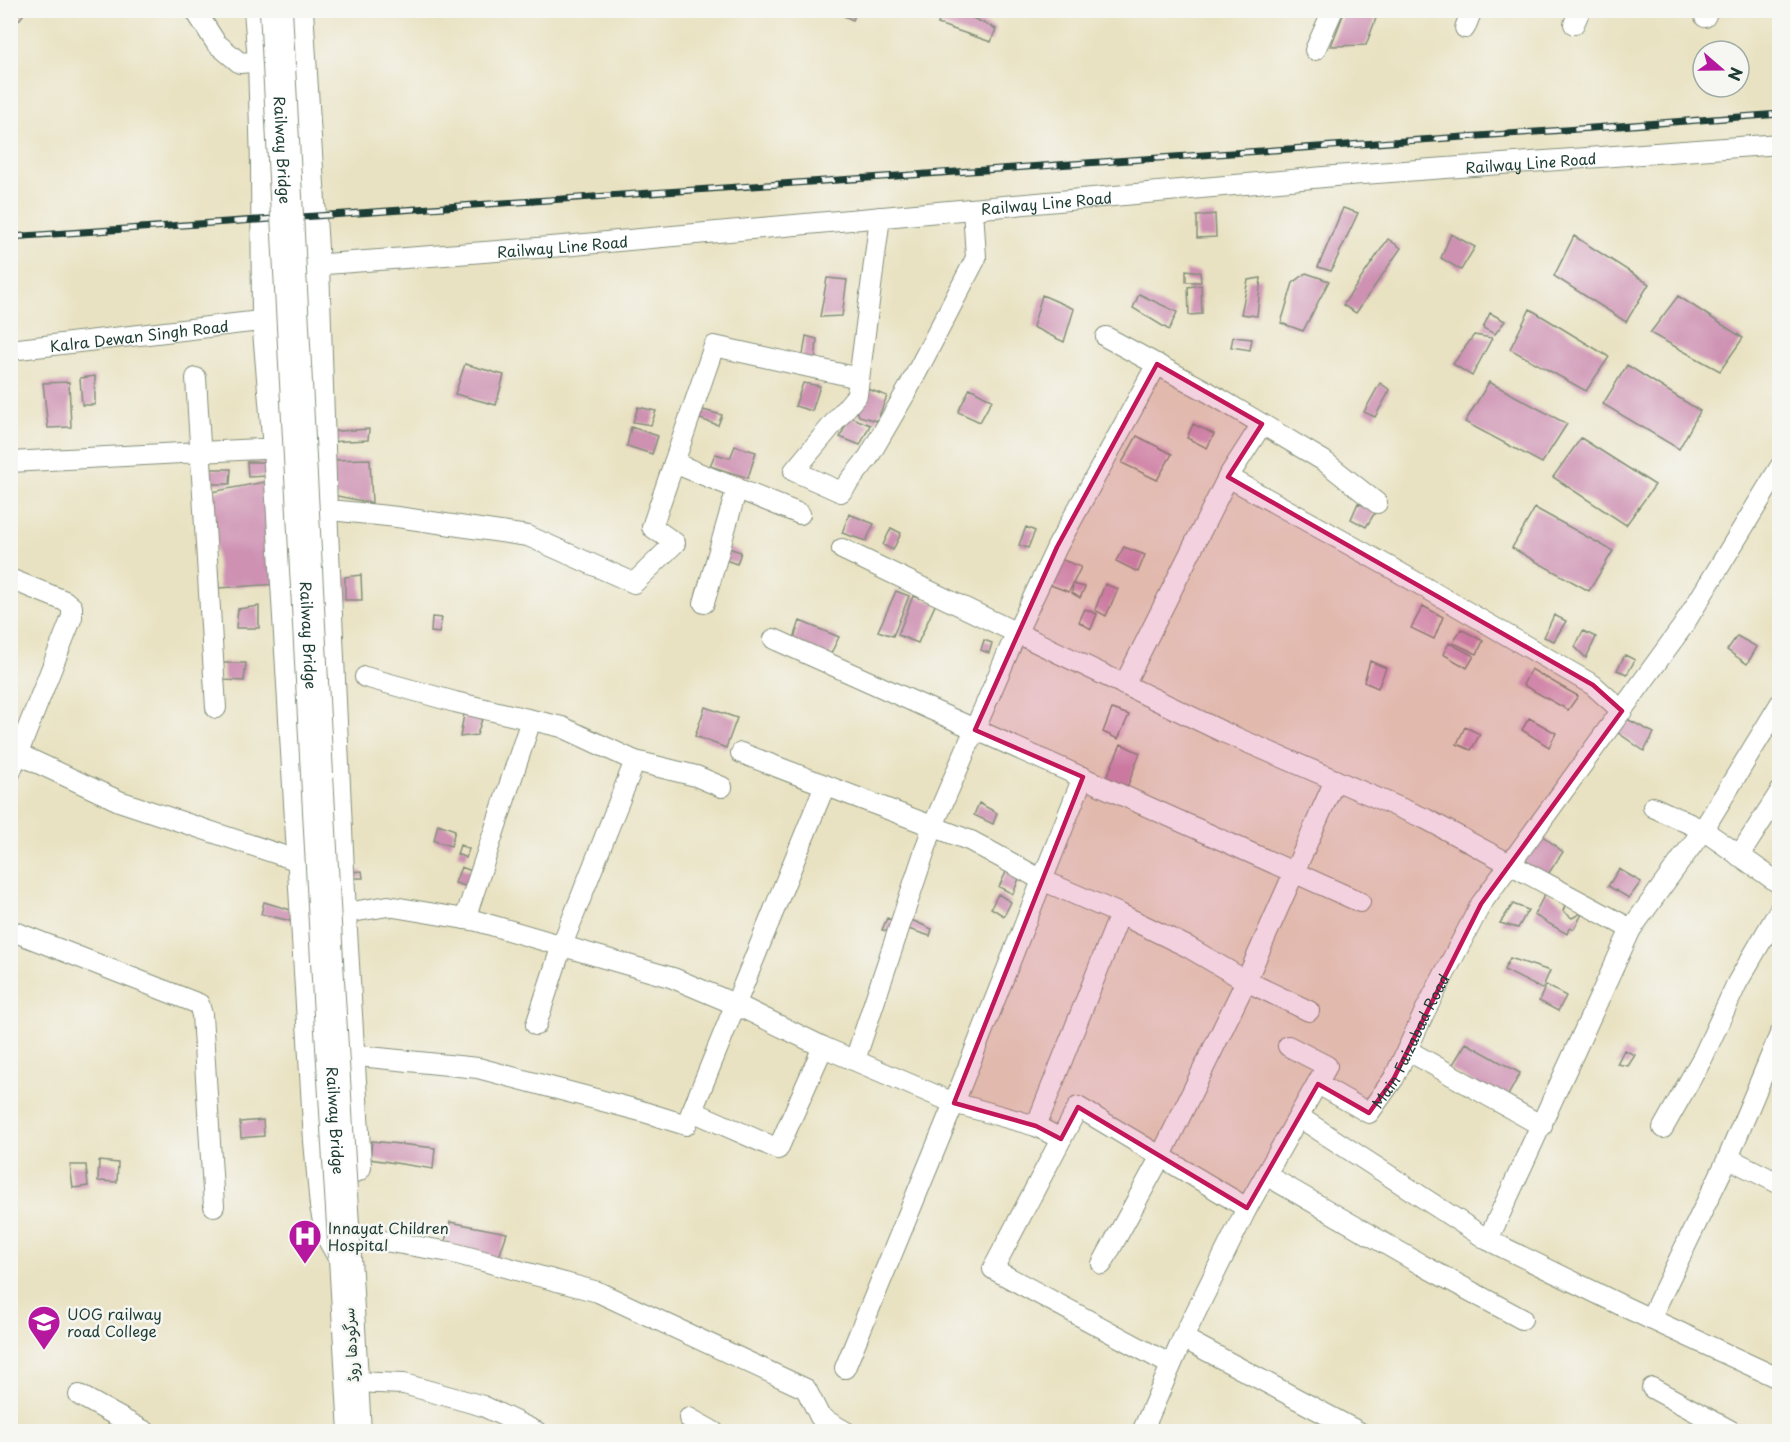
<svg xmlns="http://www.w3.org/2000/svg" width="1790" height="1442" viewBox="0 0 1790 1442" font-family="'Playpen Sans','Playpen Sans Arabic',sans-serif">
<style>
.building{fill:#ce91b2}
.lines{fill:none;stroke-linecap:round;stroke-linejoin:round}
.minor-casing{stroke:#84907b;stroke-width:22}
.primary-casing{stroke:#84907b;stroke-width:34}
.minor{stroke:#fff;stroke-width:20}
.primary{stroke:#fff;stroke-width:32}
.rail-casing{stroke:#1f3d34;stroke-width:7}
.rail{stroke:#f6f6f2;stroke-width:4.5;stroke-dasharray:14;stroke-linecap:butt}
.primary-bridge-casing{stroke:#84907b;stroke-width:34;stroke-linecap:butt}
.primary-bridge{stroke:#fff;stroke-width:32}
.marked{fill:#c2185b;fill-opacity:0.2;stroke:#c2185b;stroke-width:4.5;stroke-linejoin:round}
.labels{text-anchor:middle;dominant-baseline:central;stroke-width:5;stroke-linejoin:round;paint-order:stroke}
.street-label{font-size:15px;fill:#1f3d34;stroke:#f6f6f2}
.poi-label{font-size:15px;fill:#1f3d34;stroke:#f6f6f2;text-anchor:start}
</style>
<rect width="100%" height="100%" fill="#f6f6f2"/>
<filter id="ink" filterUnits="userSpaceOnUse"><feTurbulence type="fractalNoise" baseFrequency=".0167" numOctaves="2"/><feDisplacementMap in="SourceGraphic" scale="12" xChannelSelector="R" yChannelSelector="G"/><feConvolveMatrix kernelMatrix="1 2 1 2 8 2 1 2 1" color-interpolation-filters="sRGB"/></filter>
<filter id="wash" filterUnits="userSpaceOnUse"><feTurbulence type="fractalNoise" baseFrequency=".008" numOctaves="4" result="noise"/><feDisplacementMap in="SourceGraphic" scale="24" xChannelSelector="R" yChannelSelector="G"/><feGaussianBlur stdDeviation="1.35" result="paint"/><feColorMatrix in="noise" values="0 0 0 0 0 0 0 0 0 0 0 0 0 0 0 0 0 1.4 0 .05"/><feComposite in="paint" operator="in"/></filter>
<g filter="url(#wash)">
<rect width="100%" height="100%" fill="#e9e2c2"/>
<g id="blocks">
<path class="building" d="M 10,10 L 27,10 L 15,25 L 10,22 Z
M 846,10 L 857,10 L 853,20 L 844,16 Z
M 942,10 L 956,10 L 996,29 L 991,42 L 938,24 Z
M 1345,10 L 1372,10 L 1378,13 L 1366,45 L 1331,46 Z
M 1343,208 L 1358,213 L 1331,271 L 1318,267 Z
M 1215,214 L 1216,237 L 1197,238 L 1197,216 Z
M 1451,234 L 1475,247 L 1461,270 L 1441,258 Z
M 1574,236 L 1649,284 L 1626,322 L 1554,276 Z
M 1388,239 L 1401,248 L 1356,313 L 1343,305 Z
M 1186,270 L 1200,272 L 1201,282 L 1186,282 Z
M 1306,273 L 1329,281 L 1303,331 L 1281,323 L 1293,283 Z
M 827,278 L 847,280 L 842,316 L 820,317 Z
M 1261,278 L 1257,316 L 1241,314 L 1248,280 Z
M 1201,285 L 1202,314 L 1189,315 L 1188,287 Z
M 1139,294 L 1177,312 L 1169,330 L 1133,308 Z
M 1042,295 L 1074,309 L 1064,342 L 1033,327 Z
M 1678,296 L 1743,338 L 1720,371 L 1650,333 Z
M 1530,309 L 1609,357 L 1586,391 L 1510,349 Z
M 1490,313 L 1505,321 L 1495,334 L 1483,328 Z
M 1474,335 L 1492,338 L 1472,376 L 1453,364 Z
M 806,336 L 817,339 L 815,363 L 802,362 Z
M 1233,337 L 1252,339 L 1250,350 L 1231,347 Z
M 465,364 L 504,375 L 496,405 L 455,394 Z
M 1627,365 L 1700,411 L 1679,449 L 1603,404 Z
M 95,376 L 95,405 L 82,405 L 80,378 Z
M 69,382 L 71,427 L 48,428 L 43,383 Z
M 1489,382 L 1567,424 L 1542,463 L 1465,422 Z
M 803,383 L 820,386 L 812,411 L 795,406 Z
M 1380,383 L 1390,390 L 1375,417 L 1364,412 Z
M 865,388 L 887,396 L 877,421 L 859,416 L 856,408 Z
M 970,388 L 992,400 L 980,422 L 958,412 Z
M 638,407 L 656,411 L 651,425 L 633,422 Z
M 703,410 L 722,415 L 718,425 L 700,419 Z
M 850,417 L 870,425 L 860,445 L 840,437 Z
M 1193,424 L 1214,434 L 1207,448 L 1187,438 Z
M 631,427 L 658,436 L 652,454 L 627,446 Z
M 369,429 L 368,440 L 325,442 L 325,432 Z
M 1137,436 L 1172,454 L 1157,480 L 1122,463 Z
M 1581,438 L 1655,485 L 1626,525 L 1553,477 Z
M 735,446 L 756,452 L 748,478 L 710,466 L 715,454 L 730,458 Z
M 370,459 L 372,503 L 332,495 L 331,460 Z
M 247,462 L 267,462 L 267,476 L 248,477 Z
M 210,469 L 231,469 L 230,484 L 209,484 Z
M 270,481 L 278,584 L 219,588 L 211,492 Z
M 1358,503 L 1376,511 L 1366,527 L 1351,519 Z
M 1535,508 L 1613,551 L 1589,591 L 1512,548 Z
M 849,514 L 874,524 L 866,541 L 842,533 Z
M 1026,527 L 1035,531 L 1028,548 L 1019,545 Z
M 891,528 L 901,533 L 893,550 L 883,545 Z
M 1124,547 L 1145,555 L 1138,572 L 1116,561 Z
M 728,548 L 741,552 L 737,564 L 725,560 Z
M 1060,559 L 1081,567 L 1069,592 L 1048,584 Z
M 361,575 L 362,600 L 345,600 L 345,577 Z
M 1073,584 L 1085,587 L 1080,598 L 1072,593 Z
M 1105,584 L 1118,589 L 1106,616 L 1095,610 Z
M 896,591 L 909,596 L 893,636 L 878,631 Z
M 913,596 L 936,603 L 918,643 L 898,635 Z
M 259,606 L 259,628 L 236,628 L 238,609 Z
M 1423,606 L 1443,617 L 1434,639 L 1411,628 Z
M 1085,609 L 1097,614 L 1091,629 L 1079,622 Z
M 1554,615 L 1566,621 L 1554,641 L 1544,637 Z
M 432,617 L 442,618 L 439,633 L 431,632 Z
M 800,621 L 839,637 L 829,657 L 793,641 Z
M 1461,629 L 1483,641 L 1477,654 L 1453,643 Z
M 1583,631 L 1596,637 L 1586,658 L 1575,647 Z
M 1737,636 L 1757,647 L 1747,664 L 1727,650 Z
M 984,640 L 992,643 L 989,653 L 981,650 Z
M 1449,643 L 1474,656 L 1467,668 L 1443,654 Z
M 1625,655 L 1635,660 L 1627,674 L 1617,670 Z
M 1370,661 L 1386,668 L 1378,688 L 1364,682 Z
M 223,663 L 246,663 L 244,681 L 224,680 Z
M 1531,669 L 1578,696 L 1568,710 L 1523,685 Z
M 705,707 L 737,718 L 726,748 L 695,736 Z
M 1112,709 L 1129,715 L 1118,739 L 1103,732 Z
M 464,714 L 483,716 L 477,735 L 460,737 Z
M 1529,718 L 1556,733 L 1549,747 L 1522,730 Z
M 1625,718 L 1654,733 L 1644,751 L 1617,732 Z
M 1465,727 L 1480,734 L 1471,750 L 1457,744 Z
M 1121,744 L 1140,753 L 1126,790 L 1105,781 Z
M 979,803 L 997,813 L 993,824 L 974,815 Z
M 438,824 L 455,830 L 451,846 L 434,841 Z
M 1539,833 L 1563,852 L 1546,877 L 1519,861 Z
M 460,845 L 469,849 L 466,858 L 457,854 Z
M 461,867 L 477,873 L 472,888 L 455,883 Z
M 1619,869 L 1641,882 L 1629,898 L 1608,886 Z
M 1007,870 L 1020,876 L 1013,894 L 999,887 Z
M 362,871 L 363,878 L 349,878 L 349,872 Z
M 1546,892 L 1565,905 L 1563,911 L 1572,918 L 1583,912 L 1574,929 L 1569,928 L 1567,934 L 1534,915 Z
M 998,894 L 1011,902 L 1004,916 L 991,908 Z
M 264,902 L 294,911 L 291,921 L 261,914 Z
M 1513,904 L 1528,910 L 1518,928 L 1500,923 Z
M 887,918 L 899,923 L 895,933 L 882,930 Z
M 907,918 L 932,929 L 930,936 L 905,928 Z
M 1510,958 L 1550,971 L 1542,989 L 1504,970 Z
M 1546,985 L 1566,996 L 1558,1011 L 1539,1001 Z
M 1466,1043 L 1520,1073 L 1505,1101 L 1450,1069 Z
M 1624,1050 L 1635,1055 L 1628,1066 L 1617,1064 Z
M 263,1120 L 264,1136 L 241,1138 L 240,1122 Z
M 372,1141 L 435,1148 L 433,1169 L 370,1159 Z
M 99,1161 L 118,1163 L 117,1182 L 98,1181 Z
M 70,1165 L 86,1165 L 88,1186 L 73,1188 Z
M 450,1222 L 507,1233 L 498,1260 L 443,1249 Z"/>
</g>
</g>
<g filter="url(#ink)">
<use href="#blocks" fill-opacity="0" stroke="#84907b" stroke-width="1.5"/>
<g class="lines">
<g class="minor-casing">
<g id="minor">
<path d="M 195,10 L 216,43 L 240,63 L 264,61"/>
<path d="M 1705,17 L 1708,10"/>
<path d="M 1574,24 L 1580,10"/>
<path d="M 1465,28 L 1472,10"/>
<path d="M 1315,50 L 1333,10"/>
<path d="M 880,217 L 857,395 L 794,471 L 841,492 L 868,458 L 908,389 L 976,258 L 973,209"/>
<path id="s1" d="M 313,265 L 563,246 L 1335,176 L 1780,144"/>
<path d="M 1106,337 L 1208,392 L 1324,461 L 1377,503"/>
<path id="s2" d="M 10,350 L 268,320"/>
<path d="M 196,378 L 216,708"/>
<path d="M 10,462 L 279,448"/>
<path d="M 674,463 L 800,514"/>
<path d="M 1228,477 L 1395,570 L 1593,685 L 1622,711"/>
<path d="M 321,509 L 397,517 L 528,536 L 634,583 L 675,543 L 652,527 L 714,346 L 859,378"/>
<path d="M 842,549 L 1223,732 L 1426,819 L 1631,929"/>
<path d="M 10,579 L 65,601 L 72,607 L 72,617 L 10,773"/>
<path d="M 704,603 L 737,488"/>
<path d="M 774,639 L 1360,902"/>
<path d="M 365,677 L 455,702 L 562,727 L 635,761 L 696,776 L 722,787"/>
<path d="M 1124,685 L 1228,477 L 1262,424"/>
<path d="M 10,750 L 119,801 L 302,862"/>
<path d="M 741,753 L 971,841 L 1042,880 L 1120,914 L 1188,947 L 1246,981 L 1309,1011"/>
<path d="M 1653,807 L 1703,830 L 1780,884"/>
<path d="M 1739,856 L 1780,792"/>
<path d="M 340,914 L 388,906 L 477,921 L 673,978 L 737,1005 L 823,1047 L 954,1103 L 1036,1126 L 1061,1139"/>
<path d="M 465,919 L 531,720"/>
<path d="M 10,930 L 199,1004 L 202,1015 L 214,1206"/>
<path d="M 536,1025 L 562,945 L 635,761"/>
<path d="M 823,1047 L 778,1149 L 692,1111 L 825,785"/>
<path d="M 1407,1050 L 1542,1126"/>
<path d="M 349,1055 L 478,1068 L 641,1111 L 686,1125 L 692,1111"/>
<path d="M 855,1060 L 933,826 L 1016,634 L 1057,547 L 1157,364"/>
<path id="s3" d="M 1318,1084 L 1369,1113 L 1394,1078 L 1425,1011 L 1481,904 L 1683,626 L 1780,467"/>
<path d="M 1299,1117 L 1488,1240 L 1627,1308 L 1780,1379"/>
<path d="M 1036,1126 L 1120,914"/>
<path d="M 1663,1128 L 1703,1057 L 1737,983 L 1780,909"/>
<path d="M 1728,1158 L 1780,1184"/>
<path d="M 1266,1175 L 1422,1265 L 1522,1319"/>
<path d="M 354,1236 L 450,1252 L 598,1292 L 806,1389 L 820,1417 L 846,1432"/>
<path d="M 1488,1240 L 1631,929 L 1703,830 L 1780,704"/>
<path d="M 1102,1264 L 1161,1156 L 1246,981 L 1335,780"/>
<path d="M 1650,1319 L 1728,1158 L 1780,1034"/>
<path d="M 1183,1338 L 1359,1432"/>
<path d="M 1171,1365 L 993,1269 L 1078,1107 L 1247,1208"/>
<path d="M 845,1368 L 954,1103 L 1083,777"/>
<path d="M 353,1382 L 404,1384 L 483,1406 L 537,1432"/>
<path d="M 1652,1388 L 1733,1432"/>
<path d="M 79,1395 L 146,1432"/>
<path d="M 689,1418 L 714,1432"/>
<path d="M 1142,1432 L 1183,1338 L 1247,1208 L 1327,1066 L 1288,1046"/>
</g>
</g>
<g class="primary-casing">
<path id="primary" d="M 260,10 L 264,61 L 267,165 L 268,320 L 279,448 L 320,1141 L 326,1206 L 332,1235 L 345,1258 L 355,1432
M 297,10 L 313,265 L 321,509 L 340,914 L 355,1166"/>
</g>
<use href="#minor" class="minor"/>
<use href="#primary" class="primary"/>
<g class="rail-casing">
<path id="rail" d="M 10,237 L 1565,130 L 1780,114"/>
</g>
<use href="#rail" class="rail"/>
<g class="primary-bridge-casing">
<g id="primary-bridge">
<path id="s4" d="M 276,10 L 329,998 L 345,1258"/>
</g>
</g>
<use href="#primary-bridge" class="primary-bridge"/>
</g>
</g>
<path class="marked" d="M 1157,364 L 1262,424 L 1228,477 L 1593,685 L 1622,711 L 1481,904 L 1394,1078 L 1369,1113 L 1318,1084 L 1247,1208 L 1078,1107 L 1061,1139 L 1036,1126 L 954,1103 L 1083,777 L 975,730 L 1057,547 Z"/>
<defs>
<g id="hospital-pin" transform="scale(1.725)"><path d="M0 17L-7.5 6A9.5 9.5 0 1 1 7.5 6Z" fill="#b5179e" stroke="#f6f6f2"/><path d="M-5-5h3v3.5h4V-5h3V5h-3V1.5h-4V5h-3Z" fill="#fff"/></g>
<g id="university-pin" transform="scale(1.725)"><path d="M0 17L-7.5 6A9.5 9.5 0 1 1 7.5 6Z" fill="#b5179e" stroke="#f6f6f2"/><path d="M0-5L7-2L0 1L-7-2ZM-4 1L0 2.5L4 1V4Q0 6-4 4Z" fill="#fff"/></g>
</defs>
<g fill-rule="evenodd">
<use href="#hospital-pin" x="305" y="1236"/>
<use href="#university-pin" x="44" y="1322"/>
</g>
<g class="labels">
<g class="street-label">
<text stroke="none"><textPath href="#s4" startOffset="140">Railway Bridge</textPath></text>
<text stroke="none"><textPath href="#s1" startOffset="1222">Railway Line Road</textPath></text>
<text stroke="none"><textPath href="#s1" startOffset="736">Railway Line Road</textPath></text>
<text stroke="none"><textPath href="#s1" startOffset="250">Railway Line Road</textPath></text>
<text stroke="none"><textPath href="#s2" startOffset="130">Kalra Dewan Singh Road</textPath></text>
<text stroke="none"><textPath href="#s4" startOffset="626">Railway Bridge</textPath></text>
<text stroke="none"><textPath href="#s3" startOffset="142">Main Faizabad Road</textPath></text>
<text stroke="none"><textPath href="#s4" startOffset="1112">Railway Bridge</textPath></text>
<text transform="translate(350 1345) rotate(-94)">سرگودھا روڈ</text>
</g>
<g class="poi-label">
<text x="328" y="1227">Innayat Children<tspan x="328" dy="17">Hospital</tspan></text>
<text x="67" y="1313">UOG railway<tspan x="67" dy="17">road College</tspan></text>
</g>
</g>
<rect width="1790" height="1442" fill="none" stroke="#f6f6f2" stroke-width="36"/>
<g transform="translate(1721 69) rotate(110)"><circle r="28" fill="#f6f6f2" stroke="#a0aca6" stroke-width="1.5"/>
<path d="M0-4.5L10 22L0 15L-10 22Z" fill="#b5179e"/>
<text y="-9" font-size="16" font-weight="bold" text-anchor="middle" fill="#1f3d34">N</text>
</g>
</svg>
